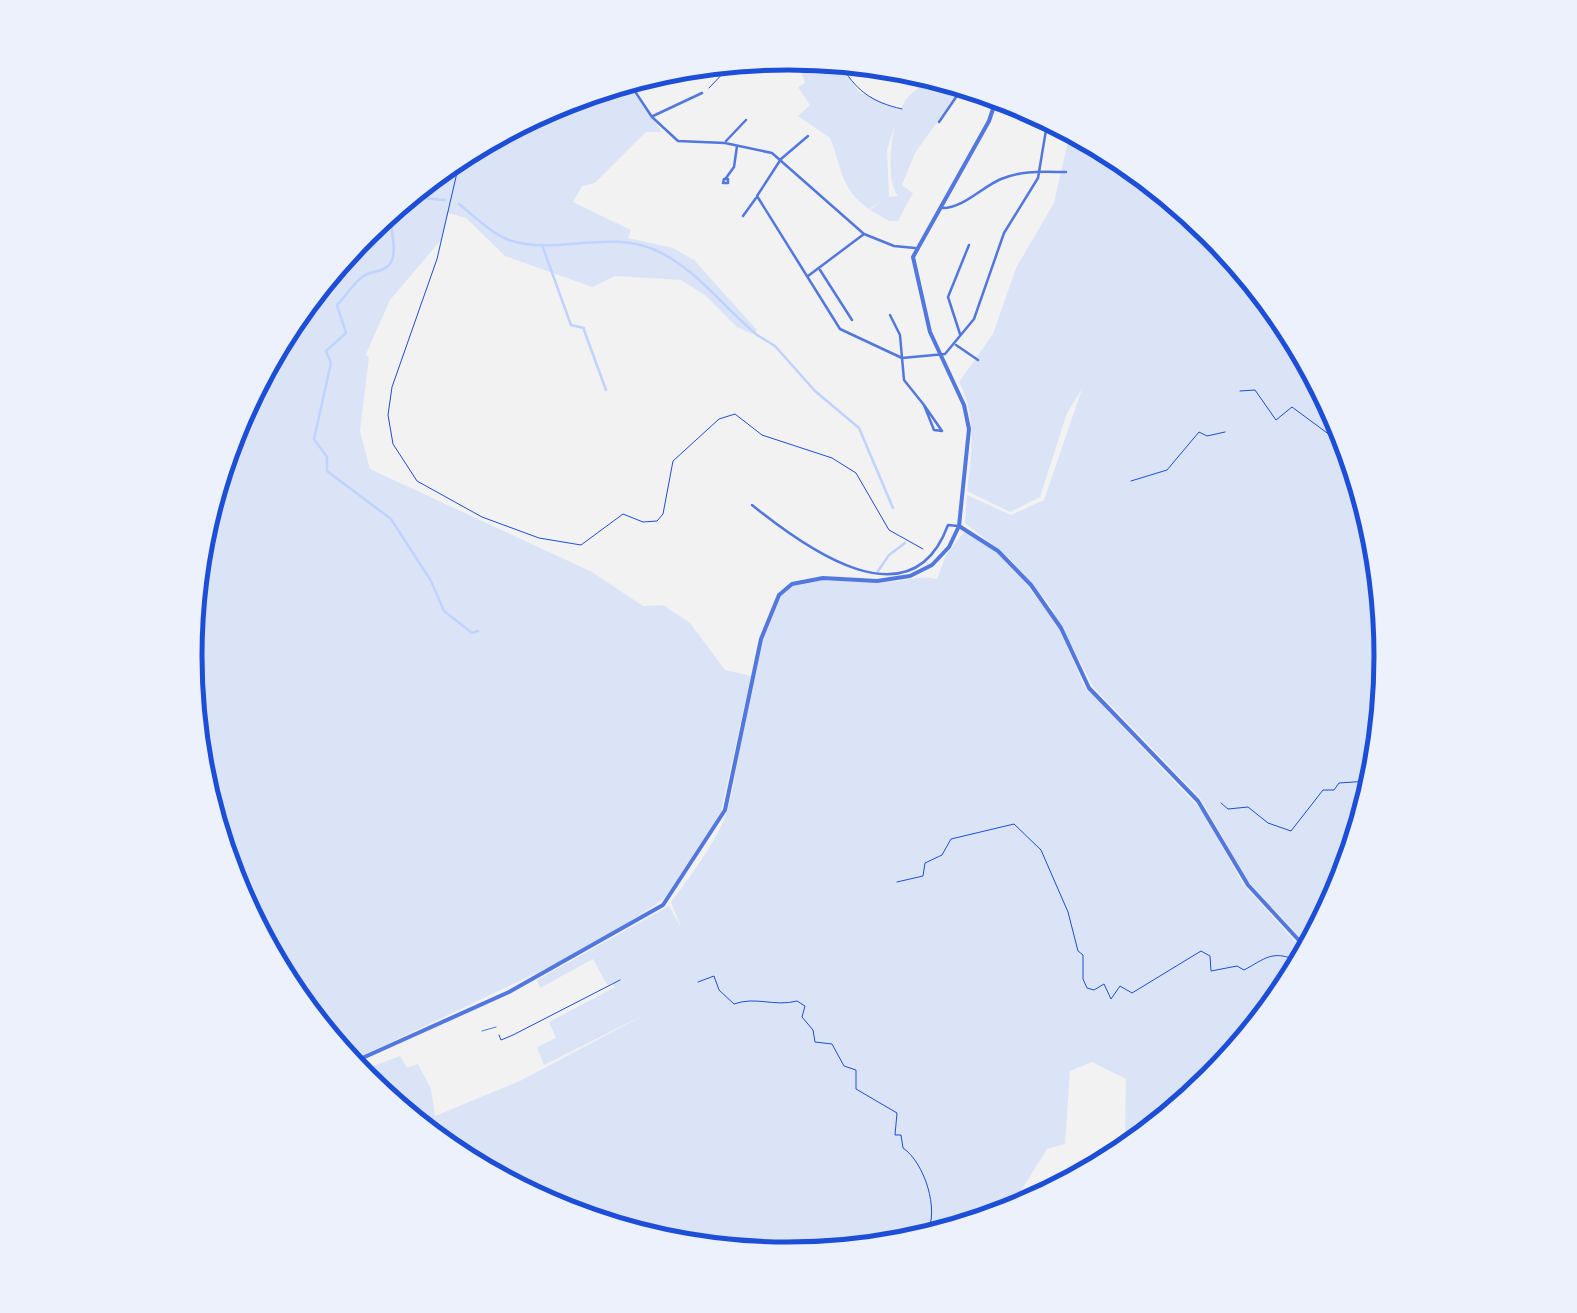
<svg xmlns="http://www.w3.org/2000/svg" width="1577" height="1313" viewBox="0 0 1577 1313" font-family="'Public Sans',sans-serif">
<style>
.green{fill:#dbe4f7}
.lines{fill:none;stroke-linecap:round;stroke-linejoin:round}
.stream{stroke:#bfd3fe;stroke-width:2.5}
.path{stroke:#1d4ed8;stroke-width:1}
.service{stroke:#5277de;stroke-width:1}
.minor{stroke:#5277de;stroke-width:2.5}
.tertiary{stroke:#5277de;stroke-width:4}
.rim{fill:none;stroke:#1d4ed8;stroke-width:5}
</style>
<rect width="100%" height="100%" fill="#f2f2f2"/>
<path class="green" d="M 787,53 L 838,62 L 859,92 L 900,110 L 887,150 L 889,197 L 898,196 C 884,180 891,115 908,97 C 914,91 919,89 924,80 L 955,97 L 915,153 L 902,185 L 913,193 L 898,221 L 889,221 L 870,210 L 880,202 L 869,209 C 840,189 842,167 830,138 L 798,116 L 810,105 L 798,87 L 805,83 L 799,66 Z
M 627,84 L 662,132 L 646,132 L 595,183 L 582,186 L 573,202 L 631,230 L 628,238 L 673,248 L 694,260 L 757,330 L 752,334 L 737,327 L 706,296 L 681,280 L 615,276 L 592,287 L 505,256 L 466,218 L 448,213 L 441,240 L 390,300 L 366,354 L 369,358 L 360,431 L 370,469 L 592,572 L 643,606 L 663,605 L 690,623 L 725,670 L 751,676 L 721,812 L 664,899 L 589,948 L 347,1063 L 230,887 L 185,656 L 231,425 L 362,229 L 558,98 Z
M 1070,132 L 1216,230 L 1347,426 L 1392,657 L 1346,888 L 1308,946 L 1247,880 L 1200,798 L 1094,688 L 1049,604 L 1010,559 L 965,523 L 967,495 L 1011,515 L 1044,500 L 1082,389 L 1067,413 L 1040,497 L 1010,512 L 967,491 C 972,454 977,416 959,382 L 993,334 L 1016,268 L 1054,203 Z
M 964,532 L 992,548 L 1020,576 L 1058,625 L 1084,686 L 1204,813 L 1243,884 L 1304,951 L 1215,1084 L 1163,1119 L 1125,1134 L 1126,1079 L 1092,1062 L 1070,1071 L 1065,1144 L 1047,1149 L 1004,1218 L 788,1260 L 557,1214 L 361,1083 L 354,1073 L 400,1056 L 407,1068 L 418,1064 L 431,1089 L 435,1116 L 520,1081 L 648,1013 L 544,1065 L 537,1047 L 556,1038 L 549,1022 L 615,987 L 612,983 L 607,985 L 593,959 L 540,988 L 537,980 L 669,906 L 681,927 L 671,902 C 688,880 720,836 727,811 C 742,763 752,620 786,590 C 811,569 856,583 884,582 C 904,582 918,575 937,579 L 946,555 Z"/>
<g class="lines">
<path class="stream" d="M 410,197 L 445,200
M 400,203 C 384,231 397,234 393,257 C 389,274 372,269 362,277 C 354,283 346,296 337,305 L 346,333 L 326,351 L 331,363 L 314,439 L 327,457 L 327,471 L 391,519 L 431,581 L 444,611 L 472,633 L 478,631
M 459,204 C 473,215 492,234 509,240 C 555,256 608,229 655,250 C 696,268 723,307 756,334
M 542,245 L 571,325 L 584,328
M 584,330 L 606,390
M 757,335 L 775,346 L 815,391 L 859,428 L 893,508
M 878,571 L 889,555 L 905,543"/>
<path class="path" d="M 840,63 C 855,90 871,102 902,109
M 709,88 L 732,64
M 459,164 L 437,259 L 392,387 L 388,415 L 393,444 L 417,481 L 482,517 L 539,538 L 581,545 L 623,514 L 643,522 L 657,521 L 663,514 L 673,461 L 719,419 L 735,414 L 762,435 L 832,458 L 856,473 L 889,530 L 923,549
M 1240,391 L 1255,390 L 1276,420 L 1292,407 L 1338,441 L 1350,442
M 1131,481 L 1167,470 L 1199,432 L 1207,436 L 1225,432
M 217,494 L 227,475 L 238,414
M 1221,803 L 1228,809 L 1248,807 L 1268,823 L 1291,831 L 1323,790 L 1334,790 L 1339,783 L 1368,781
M 897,882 L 923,876 L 925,863 L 942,855 L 951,839 L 1014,824 L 1041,850 L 1068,912 L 1078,951 L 1083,955 L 1083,979 L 1087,988 L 1094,990 L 1104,984 L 1111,999 L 1120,986 L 1132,993 L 1201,951 L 1210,956 L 1211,971 L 1237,966 L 1244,970 C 1265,959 1272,949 1298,961
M 698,982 L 714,976 L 719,990 L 734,1004 C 756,996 774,1007 797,1001 L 805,1006 L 802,1017 L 813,1030 L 815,1042 L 832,1044 L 844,1066 L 856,1070 L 856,1089 L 897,1113 L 895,1135 L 901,1135 L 903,1148 C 924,1162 940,1210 927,1233
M 499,1035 L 501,1040 L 513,1035 L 620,980"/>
<path class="service" d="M 482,1031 L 496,1027"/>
<path class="minor" d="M 630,84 L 652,117 L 678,141 L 725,143 L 772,153 L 864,234 L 894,246 L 915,248
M 653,116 L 702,93
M 939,122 L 963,87
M 808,136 L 781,159 L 757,196 L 840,329 L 902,358 L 945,354 L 974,319 L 1004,233 L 1038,178 L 1048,118
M 726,141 L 746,120
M 726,178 L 734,167 L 737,146
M 724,179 L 728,179 L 728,183 L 723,183 Z
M 943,208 C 963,208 982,187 1001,179 C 1023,170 1043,172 1066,172
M 743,216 L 756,198
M 820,270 L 852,320
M 808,276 L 864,234
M 890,315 L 900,335 L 904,380 L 924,405
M 960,334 L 948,297 L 969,245
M 956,345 L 978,360
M 924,405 L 942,431 L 934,430 Z
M 752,505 C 804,547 911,626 948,525 L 958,526"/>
<path class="tertiary" d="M 959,526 L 998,551 L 1031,585 L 1061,628 L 1089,688 L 1198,801 L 1248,885 L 1306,948
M 349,1064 L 509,992 L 663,905 L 725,810 L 761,639 L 779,595 L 792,584 L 823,578 L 877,581 L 910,576 L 932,565 L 949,547 L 959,526 L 969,429 L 964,405 L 930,332 L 913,257 L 989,121 L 998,94"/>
</g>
<path d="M0 0H1577V1313H0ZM202 656a586 586 0 1 1 1172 0a586 586 0 1 1-1172 0Z" fill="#edf1fc" fill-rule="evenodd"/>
<path class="rim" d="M202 656a586 586 0 1 1 1172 0a586 586 0 1 1-1172 0Z"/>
</svg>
